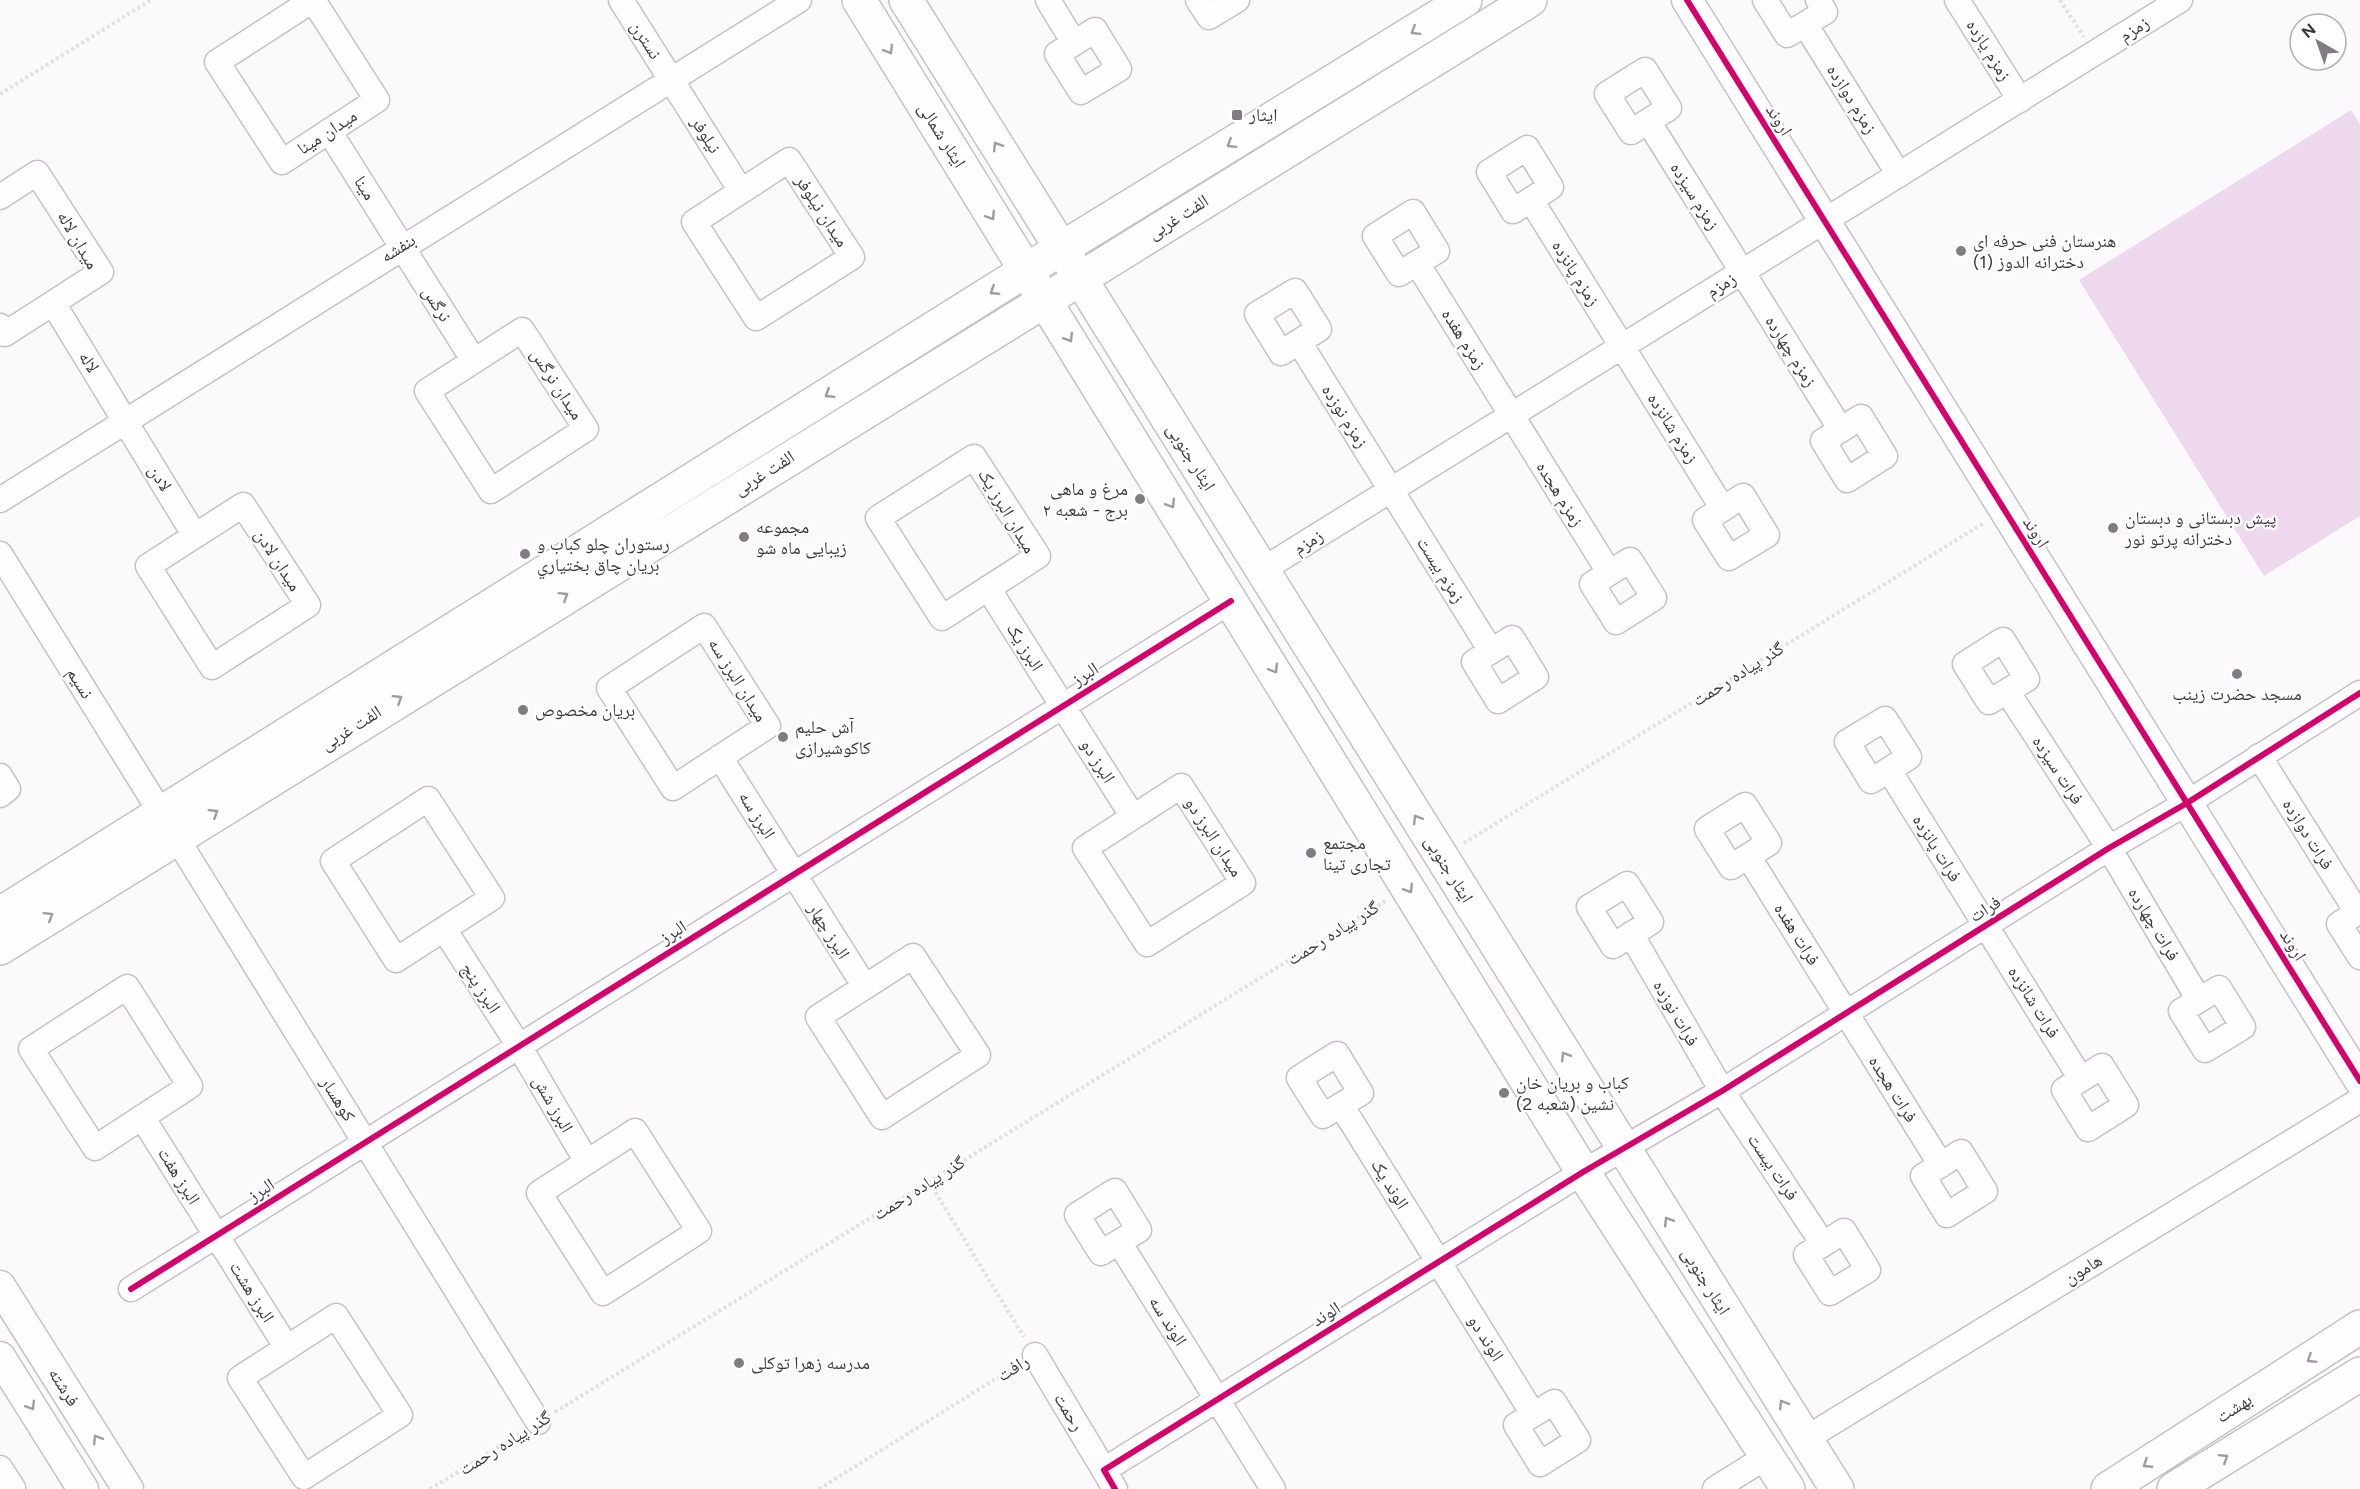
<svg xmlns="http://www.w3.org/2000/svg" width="2360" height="1489" viewBox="0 0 2360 1489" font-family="Figtree,'Noto Naskh Arabic',sans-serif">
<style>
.green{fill:#edd8ee}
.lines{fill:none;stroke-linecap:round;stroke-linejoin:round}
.minor-casing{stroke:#c6c1c6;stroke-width:27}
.tertiary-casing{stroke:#c6c1c6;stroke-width:33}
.secondary-casing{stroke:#c6c1c6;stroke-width:36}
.path{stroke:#e2e0e2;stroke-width:4;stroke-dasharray:3 3;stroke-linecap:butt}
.minor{stroke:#fffeff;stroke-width:24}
.tertiary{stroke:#fffeff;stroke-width:30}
.secondary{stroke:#fffeff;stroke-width:33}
.cycleway-casing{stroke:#fff;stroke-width:10}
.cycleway{stroke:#d6006c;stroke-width:6}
.oneway{stroke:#a09ba0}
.poi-dot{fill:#827c82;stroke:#fff;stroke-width:2}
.labels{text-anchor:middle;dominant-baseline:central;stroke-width:4.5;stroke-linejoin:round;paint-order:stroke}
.street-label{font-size:18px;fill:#403841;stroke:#fff}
.poi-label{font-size:18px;fill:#403841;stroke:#fff;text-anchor:start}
</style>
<rect width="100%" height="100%" fill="#fcf9fc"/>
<path class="green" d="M 2351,110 L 2360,124 L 2360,516 L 2264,576 L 2079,280 Z"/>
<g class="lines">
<g class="minor-casing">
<path id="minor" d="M 313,0 L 377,100 L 282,162 L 217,62 Z
M 621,0 L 741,191
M 1048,0 L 1074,43
M 1198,0 L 1209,17 L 1237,0
M 1765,0 L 1787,35 L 1825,12 L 1818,0
M 1957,0 L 2020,100
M 1805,24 L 1899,175
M 1095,30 L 1119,69 L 1081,92 L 1057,54 Z
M 1645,70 L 1669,108 L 1631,132 L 1607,94 Z
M 1648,121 L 1841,430
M 329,131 L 474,361
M 1527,148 L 1551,187 L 1513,211 L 1489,172 Z
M 789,160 L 852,257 L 756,318 L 694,222 Z
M 0,197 L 37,173 L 101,272 L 5,334 L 0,326
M 1531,200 L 1723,509
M 1413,212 L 1437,251 L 1399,274 L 1375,236 Z
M 1417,263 L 1609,572
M 1295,291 L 1319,329 L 1281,353 L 1257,314 Z
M 53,303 L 195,536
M 522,330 L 586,429 L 491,491 L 427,391 Z
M 1299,342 L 1491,651
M 1861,417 L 1885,456 L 1847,480 L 1823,441 Z
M 974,457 L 1038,556 L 942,618 L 878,518 Z
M 1743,496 L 1767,535 L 1729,558 L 1705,520 Z
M 0,500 L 799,0
M 243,505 L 308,605 L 212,667 L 148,566 Z
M 0,554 L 161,813
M 1630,560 L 1654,598 L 1616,622 L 1592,584 Z
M 1262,570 L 2180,0
M 988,588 L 1133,817
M 704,626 L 768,726 L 673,788 L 609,688 Z
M 1512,638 L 1536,677 L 1498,701 L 1474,662 Z
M 2003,640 L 2027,679 L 1989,702 L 1965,664 Z
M 2007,691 L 2109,848 L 2199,1000
M 1885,719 L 1909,757 L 1871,781 L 1847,742 Z
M 2259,756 L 2357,912
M 720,757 L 865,987
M 1889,770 L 2081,1079
M 0,776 L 8,789 L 0,795
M 1181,786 L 1243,883 L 1147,944 L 1085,848 Z
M 428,799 L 492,898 L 396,960 L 333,861 Z
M 1745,805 L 1769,843 L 1731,867 L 1707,829 Z
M 176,837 L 538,1422
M 1748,856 L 1941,1165
M 1627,884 L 1651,922 L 1613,946 L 1589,907 Z
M 2360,911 L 2339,924 L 2360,957
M 444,929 L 519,1046 L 587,1162
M 1631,934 L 1722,1091 L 1823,1244
M 913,956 L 978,1055 L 882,1117 L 818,1017 Z
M 127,987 L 190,1086 L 95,1148 L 31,1049 Z
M 2219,988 L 2243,1027 L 2205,1050 L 2181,1011 Z
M 1337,1054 L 1361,1093 L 1323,1116 L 1299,1078 Z
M 2102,1066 L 2126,1105 L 2088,1129 L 2064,1090 Z
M 1341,1105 L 1533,1414
M 142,1117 L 287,1348
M 635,1131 L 699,1231 L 603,1293 L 539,1193 Z
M 1961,1152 L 1985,1191 L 1947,1215 L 1923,1176 Z
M 1115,1191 L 1139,1230 L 1101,1253 L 1077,1215 Z
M 1844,1231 L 1868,1270 L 1830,1293 L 1806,1255 Z
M 1119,1242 L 1273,1489
M 131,1289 L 1231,601
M 336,1316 L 400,1415 L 304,1477 L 240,1378 Z
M 1035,1355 L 1104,1470
M 1554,1402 L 1578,1440 L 1540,1464 L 1516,1425 Z
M 1805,1439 L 2360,1100
M 0,1468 L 13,1488 L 11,1489
M 1115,1489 L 1104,1470 L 1583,1172 L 1722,1091 L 2109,848 L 2187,803 L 2360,693
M 1715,1489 L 1766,1457"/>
</g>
<g class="tertiary-casing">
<path id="tertiary" d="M 1687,0 L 2360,1081
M 0,1286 L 128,1489
M 0,1357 L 83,1489"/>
</g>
<g class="secondary-casing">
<path id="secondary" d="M 859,0 L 1583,1172 L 1788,1489
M 906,0 L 1837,1489
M 0,914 L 1025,271 L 1465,0
M 0,948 L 1530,0
M 2108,1489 L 2360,1327
M 2174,1489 L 2360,1374"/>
</g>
<path class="path" d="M 2060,0 L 2084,37
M 0,94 L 151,0
M 1464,843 L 1984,523
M 929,1182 L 1024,1337
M 555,1412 L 1387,900
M 430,1489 L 521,1433
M 819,1489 L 1018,1365"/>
<use href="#minor" class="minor"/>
<use href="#tertiary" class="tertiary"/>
<use href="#secondary" class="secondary"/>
<g class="cycleway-casing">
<path id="cycleway" d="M 1687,0 L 2360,1081
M 131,1289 L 1231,601
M 1115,1489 L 1104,1470 L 1583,1172 L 1722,1091 L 2109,848 L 2187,803 L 2360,693"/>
</g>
<use href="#cycleway" class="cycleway"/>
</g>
<defs><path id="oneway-chevron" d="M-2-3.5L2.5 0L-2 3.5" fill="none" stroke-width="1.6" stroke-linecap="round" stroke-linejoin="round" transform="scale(1.5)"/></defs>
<g class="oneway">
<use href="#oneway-chevron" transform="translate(1415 31) rotate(148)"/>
<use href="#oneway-chevron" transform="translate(889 50) rotate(58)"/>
<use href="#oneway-chevron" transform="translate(1231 144) rotate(148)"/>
<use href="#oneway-chevron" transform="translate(997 146) rotate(-122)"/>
<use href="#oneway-chevron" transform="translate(991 216) rotate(58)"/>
<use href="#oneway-chevron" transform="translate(994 291) rotate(148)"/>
<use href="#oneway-chevron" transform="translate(1069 338) rotate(58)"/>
<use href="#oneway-chevron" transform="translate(829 394) rotate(148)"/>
<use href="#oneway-chevron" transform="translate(1171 504) rotate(58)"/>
<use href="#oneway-chevron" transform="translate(564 596) rotate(-32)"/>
<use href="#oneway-chevron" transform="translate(1274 669) rotate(58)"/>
<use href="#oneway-chevron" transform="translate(398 699) rotate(-32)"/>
<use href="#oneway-chevron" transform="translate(214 813) rotate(-32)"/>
<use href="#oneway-chevron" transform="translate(1417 819) rotate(-122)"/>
<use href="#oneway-chevron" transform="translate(1409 889) rotate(58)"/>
<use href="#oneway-chevron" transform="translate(49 916) rotate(-32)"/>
<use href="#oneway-chevron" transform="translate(1565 1056) rotate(-122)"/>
<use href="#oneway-chevron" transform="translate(1668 1221) rotate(-122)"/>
<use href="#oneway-chevron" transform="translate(2311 1359) rotate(147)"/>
<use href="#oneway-chevron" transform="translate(1783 1404) rotate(-122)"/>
<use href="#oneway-chevron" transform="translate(31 1406) rotate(58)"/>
<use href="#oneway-chevron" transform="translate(97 1439) rotate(-122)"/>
<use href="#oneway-chevron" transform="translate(2224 1458) rotate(-32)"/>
<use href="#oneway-chevron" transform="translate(2147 1464) rotate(147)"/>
</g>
<g class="poi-dot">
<rect x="1231" y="109" width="12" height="12" rx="3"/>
<circle cx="1961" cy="251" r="6"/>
<circle cx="1140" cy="499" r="6"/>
<circle cx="2113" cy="528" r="6"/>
<circle cx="744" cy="537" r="6"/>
<circle cx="525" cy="554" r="6"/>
<circle cx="2237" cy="674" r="6"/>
<circle cx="523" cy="710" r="6"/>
<circle cx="783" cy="737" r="6"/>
<circle cx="1311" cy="853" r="6"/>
<circle cx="1504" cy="1093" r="6"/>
<circle cx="739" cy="1363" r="6"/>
</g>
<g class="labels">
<g class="street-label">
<text transform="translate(2134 29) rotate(-32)">زمزم</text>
<text transform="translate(646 40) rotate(58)">نسترن</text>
<text transform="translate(1989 50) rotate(58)">زمزم یازده</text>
<text transform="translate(1852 99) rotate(58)">زمزم دوازده</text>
<text transform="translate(1779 120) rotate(58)">اروند</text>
<text transform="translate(327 132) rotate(-33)">میدان مینا</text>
<text transform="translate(706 135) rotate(58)">نیلوفر</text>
<text transform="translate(942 135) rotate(58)">ایثار شمالی</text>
<text transform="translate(365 188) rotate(58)">مینا</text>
<text transform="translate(1695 196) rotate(58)">زمزم سیزده</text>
<text transform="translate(822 211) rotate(57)">میدان نیلوفر</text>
<text transform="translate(1178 217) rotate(-32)">الفت غربی</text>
<text transform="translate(78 240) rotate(60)">میدان لاله</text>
<text transform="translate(398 248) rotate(-32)">بنفشه</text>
<text transform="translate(1576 273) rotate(58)">زمزم پانزده</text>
<text transform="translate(1721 285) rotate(-32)">زمزم</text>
<text transform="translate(437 304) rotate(58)">نرگس</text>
<text transform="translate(1464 339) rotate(58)">زمزم هفده</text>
<text transform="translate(1791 351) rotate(58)">زمزم چهارده</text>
<text transform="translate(89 362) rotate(58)">لاله</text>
<text transform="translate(557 384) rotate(57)">میدان نرگس</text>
<text transform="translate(1345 416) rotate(58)">زمزم نوزده</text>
<text transform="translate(1673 428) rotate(58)">زمزم شانزده</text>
<text transform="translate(1191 457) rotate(58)">ایثار جنوبی</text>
<text transform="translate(764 473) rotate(-32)">الفت غربی</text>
<text transform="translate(160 478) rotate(58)">لادن</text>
<text transform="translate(1560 494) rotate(58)">زمزم هجده</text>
<text transform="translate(1007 511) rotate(59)">میدان البرز یک</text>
<text transform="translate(2036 532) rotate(58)">اروند</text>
<text transform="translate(1308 542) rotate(-32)">زمزم</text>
<text transform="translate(278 560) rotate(57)">میدان لادن</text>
<text transform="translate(1441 570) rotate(58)">زمزم بیست</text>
<text transform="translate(1025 647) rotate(58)">البرز یک</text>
<text transform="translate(1085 674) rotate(-32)">البرز</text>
<text transform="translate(1738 674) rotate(-32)">گذر پیاده رحمت</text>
<text transform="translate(738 680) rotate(58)">میدان البرز سه</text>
<text transform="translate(80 683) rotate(58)">نسیم</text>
<text transform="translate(351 728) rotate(-32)">الفت غربی</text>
<text transform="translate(1098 761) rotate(58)">البرز دو</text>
<text transform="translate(2058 770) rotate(57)">فرات سیزده</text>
<text transform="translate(757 815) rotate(58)">البرز سه</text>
<text transform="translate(2308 834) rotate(58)">فرات دوازده</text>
<text transform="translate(1214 837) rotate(57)">میدان البرز دو</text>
<text transform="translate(1937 848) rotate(58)">فرات پانزده</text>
<text transform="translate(1449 869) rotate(58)">ایثار جنوبی</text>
<text transform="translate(1985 909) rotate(-32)">فرات</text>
<text transform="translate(2154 924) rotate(59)">فرات چهارده</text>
<text transform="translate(829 931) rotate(58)">البرز چهار</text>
<text transform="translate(673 932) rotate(-32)">البرز</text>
<text transform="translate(1333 933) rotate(-32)">گذر پیاده رحمت</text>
<text transform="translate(1797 934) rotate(58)">فرات هفده</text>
<text transform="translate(2293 945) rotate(58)">اروند</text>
<text transform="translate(481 988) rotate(57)">البرز پنج</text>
<text transform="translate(2034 1002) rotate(58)">فرات شانزده</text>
<text transform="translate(1676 1013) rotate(60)">فرات نوزده</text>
<text transform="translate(1893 1089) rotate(58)">فرات هجده</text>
<text transform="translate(338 1099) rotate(58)">کوهسار</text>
<text transform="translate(553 1104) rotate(60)">البرز شش</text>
<text transform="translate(1773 1167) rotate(56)">فرات بیست</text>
<text transform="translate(179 1176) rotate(58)">البرز هفت</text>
<text transform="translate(1390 1184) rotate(58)">الوند یک</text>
<text transform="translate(919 1188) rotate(-32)">گذر پیاده رحمت</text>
<text transform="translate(261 1190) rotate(-32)">البرز</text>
<text transform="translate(2083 1269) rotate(-31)">هامون</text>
<text transform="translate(1706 1281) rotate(58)">ایثار جنوبی</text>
<text transform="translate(252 1292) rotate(58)">البرز هشت</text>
<text transform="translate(1326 1314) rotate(-32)">الوند</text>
<text transform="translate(1168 1321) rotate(58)">الوند سه</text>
<text transform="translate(1486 1338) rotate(58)">الوند دو</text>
<text transform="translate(1013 1368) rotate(-32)">رافت</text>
<text transform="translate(64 1387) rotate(58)">فرشته</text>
<text transform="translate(2234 1408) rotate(-33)">بهشت</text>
<text transform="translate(1069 1412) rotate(59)">رحمت</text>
<text transform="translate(505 1443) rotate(-32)">گذر پیاده رحمت</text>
</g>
<g class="poi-label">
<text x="1249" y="115">ایثار</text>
<text x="1973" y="241">هنرستان فنی حرفه ای<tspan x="1973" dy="21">دخترانه الدوز (1)</tspan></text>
<text x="1128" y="489" text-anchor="end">مرغ و ماهی<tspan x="1128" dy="21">برج - شعبه ۲</tspan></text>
<text x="2125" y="518">پیش دبستانی و دبستان<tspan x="2125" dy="21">دخترانه پرتو نور</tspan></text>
<text x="756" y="527">مجموعه<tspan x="756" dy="21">زیبایی ماه شو</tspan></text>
<text x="537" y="544">رستوران چلو كباب و<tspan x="537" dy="21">بريان چاق بختياري</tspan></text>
<text x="2237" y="694" text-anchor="middle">مسجد حضرت زینب</text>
<text x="535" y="710">بریان مخصوص</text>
<text x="795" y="727">آش حلیم<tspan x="795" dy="21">کاکوشیرازی</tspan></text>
<text x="1323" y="843">مجتمع<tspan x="1323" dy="21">تجاری تینا</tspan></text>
<text x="1516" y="1083">کباب و بریان خان<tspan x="1516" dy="21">نشین (شعبه 2)</tspan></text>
<text x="751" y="1363">مدرسه زهرا توکلی</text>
</g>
</g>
<g transform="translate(2318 42) rotate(320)"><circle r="28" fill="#ffffff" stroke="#b3afb3" stroke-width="1.5"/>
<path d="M0-4.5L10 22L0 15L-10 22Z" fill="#827c82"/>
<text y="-9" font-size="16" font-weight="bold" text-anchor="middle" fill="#403841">N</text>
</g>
</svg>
